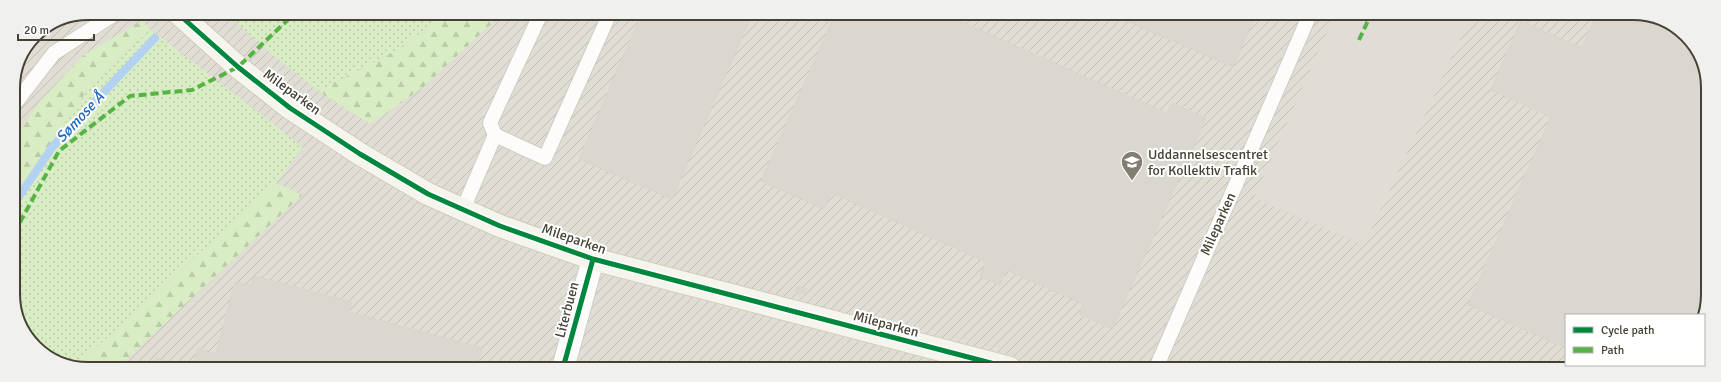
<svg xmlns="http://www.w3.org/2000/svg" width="1721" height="382" viewBox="0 0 1721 382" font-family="Signika,sans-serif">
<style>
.industrial{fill:url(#industrial-furrows)}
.grass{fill:url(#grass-dots)}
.forest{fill:url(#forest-firs)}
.parking{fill:#dfddd6}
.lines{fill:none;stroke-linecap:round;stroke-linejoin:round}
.stream{stroke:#b2d1f3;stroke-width:8}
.building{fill:#d9d7cf;stroke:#d8d5cc}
.lane-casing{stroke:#ceccc4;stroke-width:16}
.street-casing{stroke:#ceccc4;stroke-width:24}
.secondary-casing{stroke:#d0ccbc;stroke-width:24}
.lane{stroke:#fdfcfb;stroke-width:14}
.street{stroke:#fdfcfb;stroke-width:22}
.secondary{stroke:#f6f5ed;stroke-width:22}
.quiet{stroke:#57b346;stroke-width:4;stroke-dasharray:8 4;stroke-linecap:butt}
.cycleway-casing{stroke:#fff;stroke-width:8}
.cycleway{stroke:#00873e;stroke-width:5}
.labels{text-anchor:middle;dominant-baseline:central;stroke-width:4;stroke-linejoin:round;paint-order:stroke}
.street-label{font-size:14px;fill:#464133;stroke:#fff}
.poi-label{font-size:14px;fill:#464133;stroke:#fff;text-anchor:start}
.water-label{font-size:15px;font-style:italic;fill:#2166bc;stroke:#fff}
.rim{fill:none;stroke:#464133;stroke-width:2}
</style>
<defs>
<pattern id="industrial-furrows" width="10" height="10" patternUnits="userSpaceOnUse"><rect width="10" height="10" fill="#e0ddd4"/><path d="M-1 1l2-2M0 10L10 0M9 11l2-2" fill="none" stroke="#c2bfb6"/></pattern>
<pattern id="grass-dots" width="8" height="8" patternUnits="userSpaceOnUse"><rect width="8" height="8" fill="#d8edc3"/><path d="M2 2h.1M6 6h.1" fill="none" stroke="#bbcca8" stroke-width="1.8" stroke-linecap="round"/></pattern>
<pattern id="forest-firs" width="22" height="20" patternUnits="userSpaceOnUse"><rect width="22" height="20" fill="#d8edc3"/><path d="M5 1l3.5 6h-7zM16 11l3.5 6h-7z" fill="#bbcca8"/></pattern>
</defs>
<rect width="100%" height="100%" fill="#f0eee6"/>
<path class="industrial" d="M 88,13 L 1647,14 L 1707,73 L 1707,308 L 1703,315 L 1566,315 L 1566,365 L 1647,365 L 1637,369 L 74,368 L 35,347 L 14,309 L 13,84 L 35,35 L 60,19 Z"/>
<path class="grass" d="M 227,13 L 448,13 L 396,51 L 318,91 L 257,42 Z
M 151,30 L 303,147 L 276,183 L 74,368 L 35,347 L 14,309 L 14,200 L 95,78 Z"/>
<path class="forest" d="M 448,13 L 503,13 L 421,89 L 370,124 L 318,91 L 396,51 Z
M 142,21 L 151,30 L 95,78 L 14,200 L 13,141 L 40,101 L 85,54 Z
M 276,183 L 302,195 L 117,368 L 74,368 Z"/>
<path class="parking" d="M 1335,14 L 1472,14 L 1364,245 L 1254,198 Z"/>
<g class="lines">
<path class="stream" d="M 14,204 L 53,146 L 155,38"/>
</g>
<path class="building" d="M 642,13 L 752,14 L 672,199 L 579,159 Z
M 835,14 L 944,14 L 1167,113 L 1172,103 L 1206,118 L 1112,329 L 1079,314 L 1083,304 L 1006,270 L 1000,285 L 980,276 L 986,262 L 832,193 L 824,209 L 761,181 Z
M 1111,14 L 1256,14 L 1233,67 Z
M 1597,14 L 1647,14 L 1686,35 L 1707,73 L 1707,286 L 1694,315 L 1566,315 L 1566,348 L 1468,305 L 1551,117 L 1491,90 L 1521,21 L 1582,48 Z
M 254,276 L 352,302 L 349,312 L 482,348 L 477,368 L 193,368 L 198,349 L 216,354 L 235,282 L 251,286 Z
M 797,287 L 807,289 L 805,294 L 796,292 Z
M 156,358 L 190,368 L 153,368 Z
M 1605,365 L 1647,365 L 1637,369 L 1614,369 Z"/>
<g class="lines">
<g class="lane-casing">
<path id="lane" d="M 13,106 L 54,53 L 116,13
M 495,135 L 490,123 L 541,13
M 463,209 L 495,135 L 545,158 L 610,13
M 1156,368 L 1310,14"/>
</g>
<g class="street-casing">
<path id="street" d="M 563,368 L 593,259"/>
</g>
<g class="secondary-casing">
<path id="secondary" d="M 178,13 L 238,67 L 290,108 L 360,154 L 428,194 L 500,226 L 593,259 L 1010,368"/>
</g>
<use href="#lane" class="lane"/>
<use href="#street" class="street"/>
<use href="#secondary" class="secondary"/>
<path class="quiet" d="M 1359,40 L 1371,14
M 14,233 L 59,151 L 130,96 L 192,90 L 238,67 L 295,13"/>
<g class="cycleway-casing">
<path id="cycleway" d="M 184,19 L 238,67 L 290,108 L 360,154 L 428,194 L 500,226 L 593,259 L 1010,368
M 563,368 L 593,259"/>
</g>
<use href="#cycleway" class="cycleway"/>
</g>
<defs>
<g id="school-pin" transform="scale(1.15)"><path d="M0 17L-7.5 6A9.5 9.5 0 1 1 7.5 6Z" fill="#827e72" stroke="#fff"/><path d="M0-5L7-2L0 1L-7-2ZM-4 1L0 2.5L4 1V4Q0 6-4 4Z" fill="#fff"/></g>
</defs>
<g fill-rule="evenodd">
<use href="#school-pin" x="1132" y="162"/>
</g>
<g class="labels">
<g class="street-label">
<text transform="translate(292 92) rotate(36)">Mileparken</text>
<text transform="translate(1218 224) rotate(-66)">Mileparken</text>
<text transform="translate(574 239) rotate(19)">Mileparken</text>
<text transform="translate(567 310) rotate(-75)">Literbuen</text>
<text transform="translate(886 324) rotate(15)">Mileparken</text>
</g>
<g class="poi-label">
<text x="1148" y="154">Uddannelsescentret<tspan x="1148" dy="16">for Kollektiv Trafik</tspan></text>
</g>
<g class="water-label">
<text transform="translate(80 117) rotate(-47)">Sømose Å</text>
</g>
</g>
<path d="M0 0H1721V382H0ZM88 20H1633A68 68 0 0 1 1701 88V294A68 68 0 0 1 1633 362H88A68 68 0 0 1 20 294V88A68 68 0 0 1 88 20Z" fill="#f0f0ef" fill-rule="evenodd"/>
<path class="rim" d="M88 20H1633A68 68 0 0 1 1701 88V294A68 68 0 0 1 1633 362H88A68 68 0 0 1 20 294V88A68 68 0 0 1 88 20Z"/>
<rect x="1565" y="314" width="140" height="52" fill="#ffffff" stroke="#b5b3ad"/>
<rect x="1573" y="327" width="20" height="6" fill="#00873e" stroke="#b5b3ad"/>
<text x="1601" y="334" font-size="12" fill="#464133">Cycle path</text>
<rect x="1573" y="347" width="20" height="6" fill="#57b346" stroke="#b5b3ad"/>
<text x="1601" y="354" font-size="12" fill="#464133">Path</text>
<path d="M18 34v6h76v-6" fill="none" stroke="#464133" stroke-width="2"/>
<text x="24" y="34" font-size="12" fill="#464133" stroke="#ffffff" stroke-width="3" paint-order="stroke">20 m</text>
</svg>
